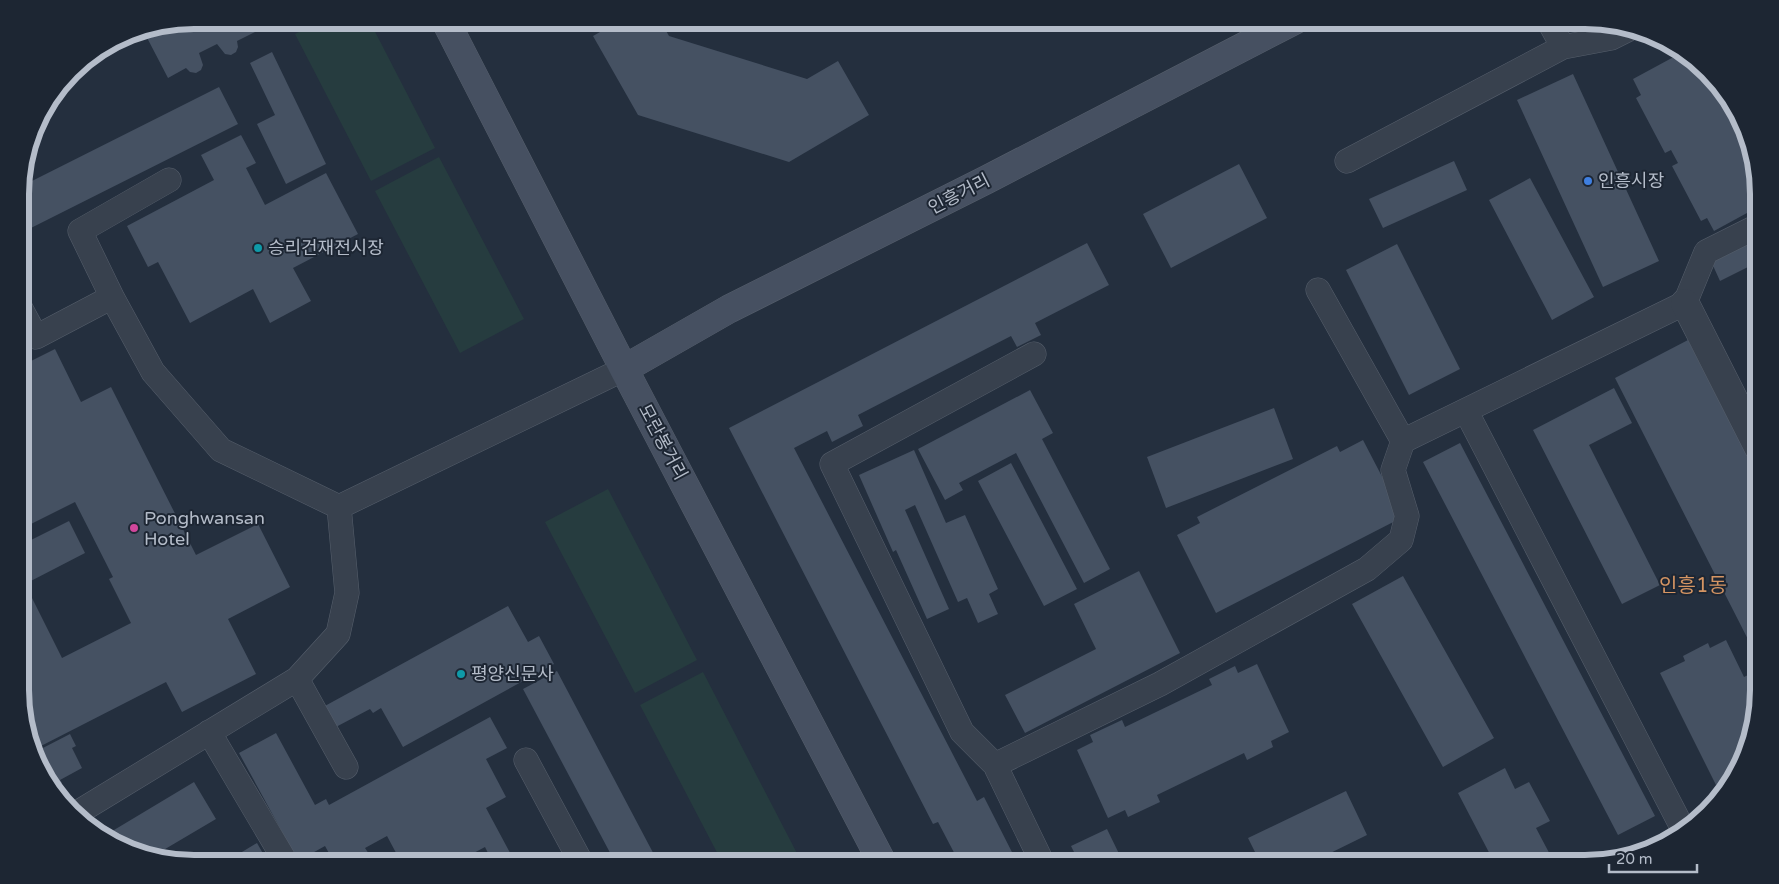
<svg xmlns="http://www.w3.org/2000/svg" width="1779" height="884" viewBox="0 0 1779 884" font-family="'Varela Round','Noto Sans KR',sans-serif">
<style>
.green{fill:#263c3f}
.building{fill:#455162}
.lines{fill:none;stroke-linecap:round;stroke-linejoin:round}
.minor-casing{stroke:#565f6c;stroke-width:25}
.tertiary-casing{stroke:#565f6c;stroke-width:29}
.secondary-casing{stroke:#565f6c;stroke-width:29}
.minor{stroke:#38414e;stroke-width:24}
.tertiary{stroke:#38414e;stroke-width:28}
.secondary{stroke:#465061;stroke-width:28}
.shop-dot{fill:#3f7fe0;stroke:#1d2633;stroke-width:2}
.culture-dot{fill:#0f9aa8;stroke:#1d2633;stroke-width:2}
.hotel-dot{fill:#d1479c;stroke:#1d2633;stroke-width:2}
.labels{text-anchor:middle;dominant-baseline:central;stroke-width:4;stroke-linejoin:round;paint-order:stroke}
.poi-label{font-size:18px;fill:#b4bcc9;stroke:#1d2633;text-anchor:start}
.street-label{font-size:18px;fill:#b4bcc9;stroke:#1d2633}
.quarter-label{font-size:20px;fill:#d59563;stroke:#1d2633}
.rim{fill:none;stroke:#b4bcc9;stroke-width:6}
</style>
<rect width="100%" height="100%" fill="#242f3e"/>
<path class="green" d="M 322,20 L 369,20 L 435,148 L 371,181 L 295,34 Z
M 439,157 L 524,319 L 460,353 L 375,191 Z
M 608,489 L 697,660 L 635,693 L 545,522 Z
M 703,672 L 802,863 L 799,864 L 723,864 L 640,705 Z"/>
<path class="building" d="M 194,20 L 251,20 L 257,31 L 237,41 L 238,47 L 236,52 L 231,55 L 225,54 L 217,44 L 199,53 L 203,65 L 201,70 L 196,73 L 190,72 L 186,68 L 168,78 L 143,30 Z
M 621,20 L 660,20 L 669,36 L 807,79 L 838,61 L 869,115 L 789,162 L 638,115 L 593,36 Z
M 272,52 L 326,164 L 286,184 L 257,124 L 275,115 L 250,63 Z
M 1681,53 L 1720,85 L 1734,115 L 1729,118 L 1736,132 L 1740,129 L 1758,172 L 1758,207 L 1714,231 L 1707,218 L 1701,221 L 1672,166 L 1678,163 L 1671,150 L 1665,153 L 1636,98 L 1641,95 L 1633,79 Z
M 1573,74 L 1659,261 L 1603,287 L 1517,100 Z
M 219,87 L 238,124 L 21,233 L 20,187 Z
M 241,135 L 256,163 L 246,168 L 265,205 L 326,173 L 358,234 L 293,268 L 311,301 L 270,323 L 253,289 L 190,323 L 158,262 L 148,267 L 127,226 L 214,180 L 201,155 Z
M 1454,161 L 1467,190 L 1383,228 L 1369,199 Z
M 1239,164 L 1267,218 L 1171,268 L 1143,214 Z
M 1530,178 L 1594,297 L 1552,320 L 1489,200 Z
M 1758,236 L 1758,262 L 1720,281 L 1710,259 Z
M 1087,243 L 1109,285 L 1035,323 L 1041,335 L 1017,347 L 1011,336 L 858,415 L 863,426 L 832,442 L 827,431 L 794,448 L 977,801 L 984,797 L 1018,864 L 960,864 L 938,822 L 933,824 L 729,428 Z
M 1397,244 L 1460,369 L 1409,395 L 1346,270 Z
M 1688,340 L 1758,477 L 1759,661 L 1615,378 Z
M 55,349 L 81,402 L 111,387 L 196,555 L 258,524 L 290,587 L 228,619 L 256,674 L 182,712 L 166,682 L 39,747 L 22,713 L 21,545 L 69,521 L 85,553 L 25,584 L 62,658 L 131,623 L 109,579 L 113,577 L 75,502 L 21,529 L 21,366 Z
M 1614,388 L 1632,423 L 1589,445 L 1660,585 L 1622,604 L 1533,430 Z
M 1030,390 L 1053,433 L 1042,439 L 1110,569 L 1084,583 L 1016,453 L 959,483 L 963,490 L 945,500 L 918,449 Z
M 1274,408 L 1293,459 L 1166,508 L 1147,457 Z
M 1363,440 L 1403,517 L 1216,613 L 1177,535 L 1200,523 L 1197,517 L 1337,446 L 1340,452 Z
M 1460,443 L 1655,816 L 1618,835 L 1423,462 Z
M 914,450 L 946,523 L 965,515 L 998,589 L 989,594 L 998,614 L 978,623 L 967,598 L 958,602 L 915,505 L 905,510 L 949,609 L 927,619 L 896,550 L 893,552 L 859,475 Z
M 1011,463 L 1077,589 L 1044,606 L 978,481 Z
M 1139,571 L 1180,653 L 1025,733 L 1005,695 L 1096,649 L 1074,604 Z
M 1403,576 L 1494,738 L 1443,767 L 1352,604 Z
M 508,606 L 528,642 L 539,636 L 554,664 L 403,747 L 381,708 L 373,713 L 370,709 L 334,728 L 323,707 Z
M 1726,640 L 1744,677 L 1748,675 L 1758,695 L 1741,767 L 1732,777 L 1716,785 L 1660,673 L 1685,661 L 1683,656 L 1708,643 L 1710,648 Z
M 1257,664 L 1289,732 L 1271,741 L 1273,747 L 1247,760 L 1244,753 L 1157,795 L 1160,802 L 1128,817 L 1125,810 L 1108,818 L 1077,750 L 1093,742 L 1090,735 L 1122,720 L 1125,727 L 1212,685 L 1209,679 L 1235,666 L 1238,673 Z
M 557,671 L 659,864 L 616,864 L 523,689 Z
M 490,717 L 507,748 L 486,759 L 506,797 L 486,808 L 516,864 L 483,864 L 481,860 L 489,855 L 485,847 L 453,864 L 437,864 L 436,862 L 432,864 L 402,864 L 387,836 L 365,848 L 369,854 L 351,864 L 335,864 L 325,846 L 298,861 L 239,753 L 276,733 L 315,805 L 326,799 L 329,805 Z
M 70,734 L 76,746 L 72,748 L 82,768 L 60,780 L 62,783 L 52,788 L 37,751 Z
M 1505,768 L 1515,789 L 1529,782 L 1550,821 L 1536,828 L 1555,864 L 1495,864 L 1458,793 Z
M 194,782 L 216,819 L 155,855 L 117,846 L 104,836 Z
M 1346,791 L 1367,835 L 1308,864 L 1261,864 L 1248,838 Z
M 1107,829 L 1124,864 L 1080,864 L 1071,846 Z
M 257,843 L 269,864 L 222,864 Z"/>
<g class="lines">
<g class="minor-casing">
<path id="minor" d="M 1548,20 L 1563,47
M 1347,161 L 1563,47 L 1611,38 L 1627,30
M 112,297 L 80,231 L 169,180
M 21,309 L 36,337 L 112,297 L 153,372 L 221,450 L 339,507
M 1034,354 L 832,464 L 962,732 L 995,765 L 1043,864
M 1466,411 L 1684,831
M 1403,441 L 1685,303 L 1706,252 L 1758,226
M 297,679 L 346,767
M 209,732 L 287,864
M 526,760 L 582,864
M 995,765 L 1160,684 L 1367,569 L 1401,540 L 1407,516 L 1393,470 L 1403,441 L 1318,290
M 77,813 L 297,679 L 338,634 L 347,593 L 339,507 L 624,369"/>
</g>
<g class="tertiary-casing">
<path id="tertiary" d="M 1685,303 L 1758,447"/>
</g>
<g class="secondary-casing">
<path id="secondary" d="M 445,20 L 624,369 L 883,864
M 624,369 L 729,309 L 986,180 L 1295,20"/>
</g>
<use href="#minor" class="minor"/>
<use href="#tertiary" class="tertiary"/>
<use href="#secondary" class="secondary"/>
</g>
<circle class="shop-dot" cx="1588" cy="181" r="5"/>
<g class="culture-dot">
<circle cx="258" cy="248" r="5"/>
<circle cx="461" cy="674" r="5"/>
</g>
<circle class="hotel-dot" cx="134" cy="528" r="5"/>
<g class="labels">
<g class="poi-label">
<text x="1598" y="181">인흥시장</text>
<text x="268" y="248">승리건재전시장</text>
<text x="144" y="518">Ponghwansan<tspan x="144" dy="21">Hotel</tspan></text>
<text x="471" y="674">평양신문사</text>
</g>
<g class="street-label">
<text transform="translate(959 194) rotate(-27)">인흥거리</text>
<text transform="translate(663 442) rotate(62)">모란봉거리</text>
</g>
<g class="quarter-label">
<text x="1693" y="586">인흥1동</text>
</g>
</g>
<path d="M0 0H1779V884H0ZM194 29H1585A165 165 0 0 1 1750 194V690A165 165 0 0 1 1585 855H194A165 165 0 0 1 29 690V194A165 165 0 0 1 194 29Z" fill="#1d2633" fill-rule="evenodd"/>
<path class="rim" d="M194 29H1585A165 165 0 0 1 1750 194V690A165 165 0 0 1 1585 855H194A165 165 0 0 1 29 690V194A165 165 0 0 1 194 29Z"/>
<path d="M1609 864v8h88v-8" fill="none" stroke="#b4bcc9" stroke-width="2.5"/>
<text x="1616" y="864" font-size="15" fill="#b4bcc9" stroke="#1d2633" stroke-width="4" paint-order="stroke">20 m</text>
</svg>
